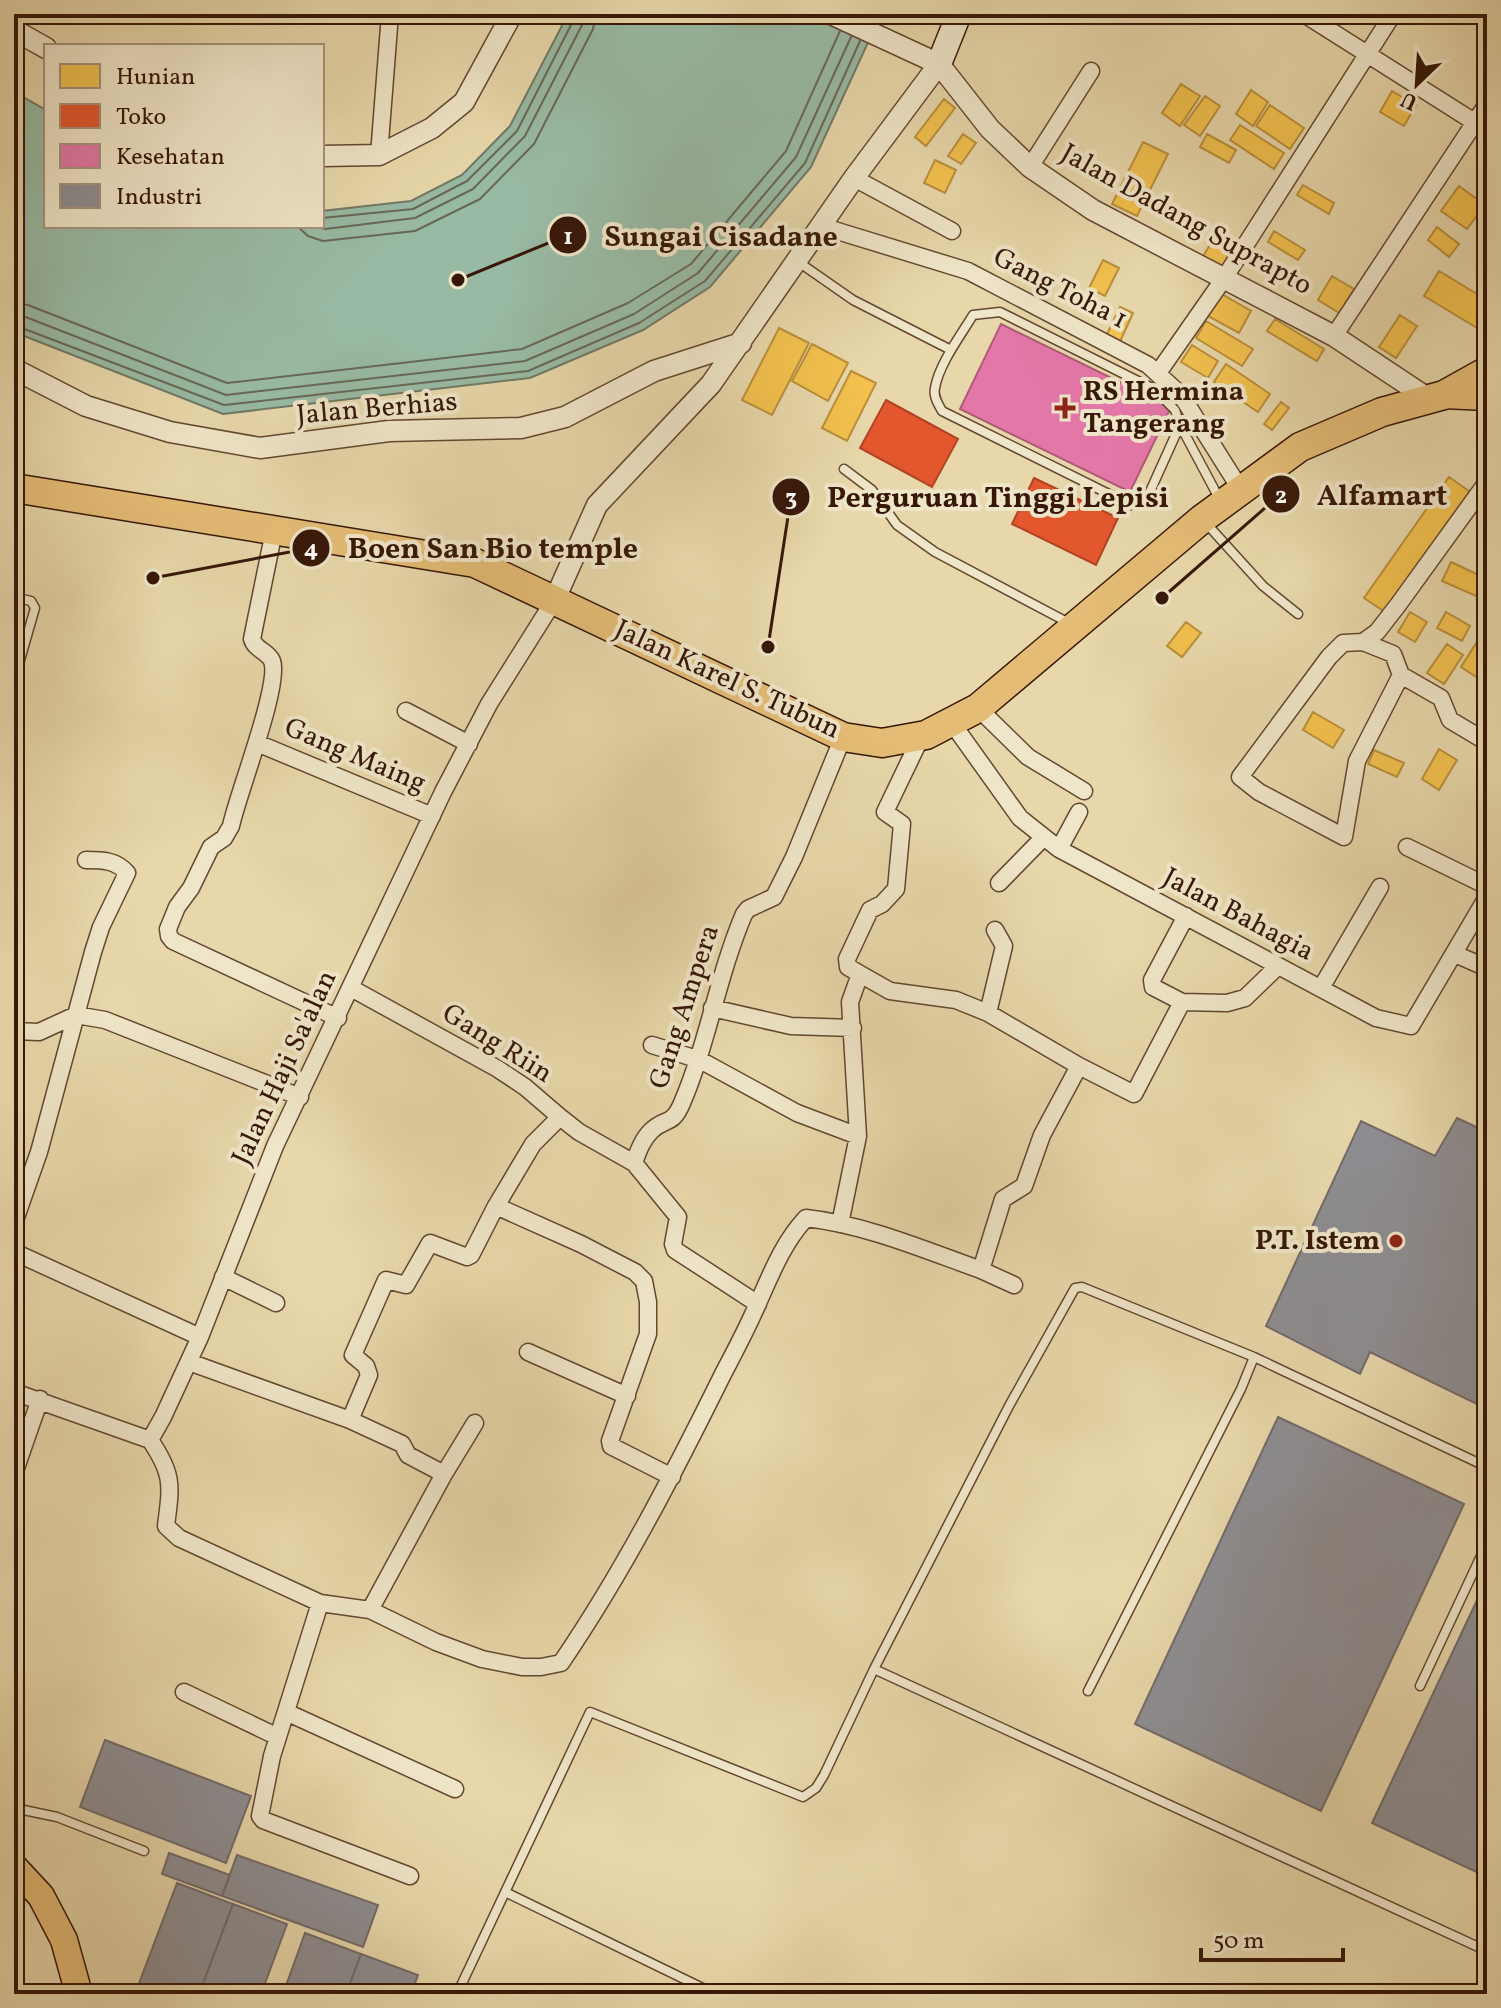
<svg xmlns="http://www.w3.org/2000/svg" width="1501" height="2008" viewBox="0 0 1501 2008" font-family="Vollkorn,serif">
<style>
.water{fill:#98baa4;stroke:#717966;stroke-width:2}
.homes{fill:#f2c14e;stroke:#ba8e39;stroke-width:2}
.shops{fill:#e4572e;stroke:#b04423;stroke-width:2}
.health{fill:#e377a8;stroke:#af5a78;stroke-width:2}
.industry{fill:#8d8d92;stroke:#736a69;stroke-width:2}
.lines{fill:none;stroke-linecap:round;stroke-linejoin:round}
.shore{stroke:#686856;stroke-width:2}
.service-casing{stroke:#634730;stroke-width:11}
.minor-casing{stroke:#634730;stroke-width:19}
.tertiary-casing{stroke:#634730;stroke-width:23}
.secondary-casing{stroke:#371708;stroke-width:27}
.primary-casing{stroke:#371708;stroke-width:29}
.trunk-casing{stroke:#371708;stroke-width:31}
.service{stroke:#efe5c8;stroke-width:8}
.minor{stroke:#efe5c8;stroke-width:16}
.tertiary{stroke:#efe5c8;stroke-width:20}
.secondary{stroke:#efe5c8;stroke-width:24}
.primary{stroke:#e4bc75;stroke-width:26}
.trunk{stroke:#e4bc75;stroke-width:28}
.poi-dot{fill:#8f2418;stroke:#efe5c8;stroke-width:3}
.labels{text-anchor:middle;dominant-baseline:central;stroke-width:8;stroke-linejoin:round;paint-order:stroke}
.street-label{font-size:28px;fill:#371708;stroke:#efe5c8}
.poi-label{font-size:28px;font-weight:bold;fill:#371708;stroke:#efe5c8;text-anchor:start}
.leader{fill:none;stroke:#371708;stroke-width:3}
.callout-dot{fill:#371708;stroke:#efe5c8;stroke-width:3}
.mark-label{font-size:24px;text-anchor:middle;font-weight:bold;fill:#fff}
.callout-label{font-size:30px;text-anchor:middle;font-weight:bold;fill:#371708;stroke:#efe5c8;stroke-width:8;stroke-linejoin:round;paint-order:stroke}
</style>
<rect width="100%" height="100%" fill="#e7d7aa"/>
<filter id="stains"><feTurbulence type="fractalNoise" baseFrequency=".0025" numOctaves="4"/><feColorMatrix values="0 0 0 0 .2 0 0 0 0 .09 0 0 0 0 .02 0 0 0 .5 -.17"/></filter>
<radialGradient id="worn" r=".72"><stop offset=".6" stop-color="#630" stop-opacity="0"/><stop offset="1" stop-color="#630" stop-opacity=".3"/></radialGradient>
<path class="water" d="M 568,14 L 881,14 L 811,167 L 710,287 L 643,330 L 530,378 L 223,414 L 14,332 L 14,92 L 46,110 L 46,226 L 322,226 L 322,211 L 411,201 L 462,175 L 510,126 Z"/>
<path class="homes" d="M 1181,84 L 1200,96 L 1180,126 L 1162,113 Z
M 1251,90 L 1268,102 L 1253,126 L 1236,114 Z
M 1392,91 L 1416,105 L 1404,126 L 1380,112 Z
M 1205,96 L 1220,106 L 1200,136 L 1184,125 Z
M 944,99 L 955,108 L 926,146 L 915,137 Z
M 1270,105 L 1304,128 L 1290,149 L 1256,126 Z
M 1240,125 L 1284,153 L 1274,169 L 1230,140 Z
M 963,134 L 976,143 L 961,164 L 948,156 Z
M 1207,134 L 1236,150 L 1229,163 L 1200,147 Z
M 1143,142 L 1168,154 L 1137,216 L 1112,204 Z
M 935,160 L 956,170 L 945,193 L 924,183 Z
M 1303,185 L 1334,203 L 1329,214 L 1297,195 Z
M 1459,186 L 1485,205 L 1467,229 L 1441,211 Z
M 1437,227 L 1459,244 L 1449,257 L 1428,240 Z
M 1274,231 L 1305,250 L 1298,260 L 1268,242 Z
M 1216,235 L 1237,248 L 1223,270 L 1202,258 Z
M 1103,260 L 1119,268 L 1105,296 L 1089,288 Z
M 1439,271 L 1487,300 L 1487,323 L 1482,331 L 1424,296 Z
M 1332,276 L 1354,289 L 1339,313 L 1318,300 Z
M 1220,293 L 1251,311 L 1239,333 L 1208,316 Z
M 1120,307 L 1133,313 L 1119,344 L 1105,338 Z
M 1400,315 L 1417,326 L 1396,358 L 1379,347 Z
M 1275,319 L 1324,349 L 1317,361 L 1267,331 Z
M 1206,321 L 1253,349 L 1242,366 L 1196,338 Z
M 779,328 L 809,343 L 772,415 L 742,400 Z
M 812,344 L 848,363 L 828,401 L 792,381 Z
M 1192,345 L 1218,361 L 1208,378 L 1181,362 Z
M 1226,364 L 1270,394 L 1258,412 L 1214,382 Z
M 851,371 L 876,383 L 847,441 L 822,428 Z
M 1281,402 L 1289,408 L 1272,430 L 1264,424 Z
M 1449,477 L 1473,494 L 1388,614 L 1364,598 Z
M 1451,562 L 1487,579 L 1487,590 L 1483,599 L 1442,581 Z
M 1410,612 L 1427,622 L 1415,642 L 1398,632 Z
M 1446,612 L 1470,626 L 1462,641 L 1437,628 Z
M 1186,622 L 1201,633 L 1182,657 L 1167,646 Z
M 1487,626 L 1487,664 L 1478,678 L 1461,667 Z
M 1447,644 L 1463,655 L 1444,684 L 1427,673 Z
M 1313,712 L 1344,730 L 1333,748 L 1303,730 Z
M 1439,749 L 1457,760 L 1439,790 L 1422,779 Z
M 1374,750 L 1404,763 L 1397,777 L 1368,764 Z"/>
<path class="shops" d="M 886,400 L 958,439 L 932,487 L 860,448 Z
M 1034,478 L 1118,518 L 1096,565 L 1012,524 Z"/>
<path class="health" d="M 1001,324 L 1171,407 L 1130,492 L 960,409 Z"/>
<path class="industry" d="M 1457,1118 L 1487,1132 L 1487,1409 L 1370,1352 L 1360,1374 L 1266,1326 L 1361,1121 L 1435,1156 Z
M 1278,1417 L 1464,1504 L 1321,1811 L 1135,1724 Z
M 1487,1579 L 1487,1877 L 1372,1823 Z
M 105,1740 L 251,1796 L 226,1863 L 80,1807 Z
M 169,1853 L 230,1875 L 222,1896 L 162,1874 Z
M 237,1855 L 378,1905 L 363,1947 L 222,1896 Z
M 177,1883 L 233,1904 L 199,1994 L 135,1994 Z
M 233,1904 L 287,1924 L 261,1994 L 199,1994 Z
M 305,1933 L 361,1954 L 346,1994 L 283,1994 Z
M 361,1954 L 418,1975 L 411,1994 L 346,1994 Z"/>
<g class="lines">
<path class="shore" d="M 322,218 L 413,209 L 467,181 L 517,131 L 573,21 L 574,14
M 297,226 L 308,236 L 323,241 L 415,231 L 480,199 L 534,144 L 593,29 L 596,14
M 314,226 L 325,229 L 415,218 L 473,189 L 525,136 L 582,25 L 584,14
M 14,303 L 28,305 L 227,383 L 522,349 L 628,303 L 691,264 L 786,151 L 840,31
M 14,315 L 23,316 L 226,395 L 525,361 L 634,314 L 698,273 L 796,157 L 851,37
M 14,325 L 224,405 L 528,371 L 639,323 L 705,281 L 805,163 L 860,41"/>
<g class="service-casing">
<path id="service" d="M 797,261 L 853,300 L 951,350
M 1180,425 L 1148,496 L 1141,503 L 1131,505 L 942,411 C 938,404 933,396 935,388 C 939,364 961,335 973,315 L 1000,312 L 1154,389 L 1175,410 L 1180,425 L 1220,500
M 844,469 L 872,490 L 897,525 L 935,552 L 1069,623
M 1205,522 L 1263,586 L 1298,614
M 14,597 L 31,601 L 35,608 L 14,681
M 874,1669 L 1009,1406 L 1075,1288 L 1082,1287 L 1254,1357
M 1420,1686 L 1487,1543
M 1088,1691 L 1241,1389 L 1254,1357 L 1487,1467
M 14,1808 L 57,1817 L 144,1851
M 505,1892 L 715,1994
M 457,1994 L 590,1712 L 803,1797 L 816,1788 L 824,1775 L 874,1669 L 1487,1951"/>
</g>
<g class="minor-casing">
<path id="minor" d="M 1304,14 L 1487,130
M 379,155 L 390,14
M 1030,167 L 1091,71
M 854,178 L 952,231
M 821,226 L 968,271 L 1148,365 L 1181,395 L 1241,490
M 1334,336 L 1487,104
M 1158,373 L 1225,277 L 1393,14
M 274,531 L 252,639 C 255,650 268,651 272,661 C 281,684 237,796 231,826 L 224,838 L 211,847 L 191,888 L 177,907 L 168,929 L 169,936 L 173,941 L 338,1018
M 1363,642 L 1377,632 L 1398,605 L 1487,482
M 1401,675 L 1357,761 L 1344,837 L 1259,792 L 1240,777 L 1329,657 L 1343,643 L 1363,642 L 1393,654 L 1401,675 L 1441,698 L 1450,720 L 1487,742
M 978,708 L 1028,757 L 1084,791
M 406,711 L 469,744
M 952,723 L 1020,818 L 1059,849 L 1376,1018 L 1411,1026 L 1487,897
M 257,743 L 432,816
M 1407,847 L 1487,886
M 1059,849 L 1079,812
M 999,883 L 1043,838
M 1186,916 L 1152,980 L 1153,987 L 1182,1002 L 1227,1003 L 1245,998 L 1278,966
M 1455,954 L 1487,968
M 860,974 L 848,967 L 847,959 L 870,910 L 882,904 L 896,889 L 902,824 L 885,812 L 922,735
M 1321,988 L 1380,887
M 712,1008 L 791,1026 L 853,1028
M 988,1013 L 1004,946 L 995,930
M 14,1031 L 39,1032 L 76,1015 L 105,1020 L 300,1097
M 652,1045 L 700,1060 L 797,1113 L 858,1136
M 560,1117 L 579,1132 L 634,1163 L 678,1217 L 673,1244 L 675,1250 L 758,1304
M 634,1163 C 638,1152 642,1140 651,1131 C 665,1117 672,1127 682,1103 C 708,1042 718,975 744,914 L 748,909 L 774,897 L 794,857 L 843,737
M 496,1206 L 581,1244 L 635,1272 L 644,1281 L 648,1302 L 648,1334 L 610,1441 L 611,1446 L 672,1477
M 14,1223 L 39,1152 L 93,952 L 101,927 L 127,873 C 116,860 102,860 86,860
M 840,1224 L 858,1136 L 850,1002 L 860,974 L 890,991 L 956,1000 L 988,1013 L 1079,1066 L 1134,1094 L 1182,1002
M 14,1252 L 200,1337
M 981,1270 L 1014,1285
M 223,1277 L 276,1303
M 528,1352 L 627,1396
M 189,1362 L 350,1420 L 369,1375 L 366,1366 L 353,1355 L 386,1280 L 406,1285 L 430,1243 L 467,1257 L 471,1255 L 496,1206 L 533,1144 L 560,1117 L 525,1087 L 498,1069 L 351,988
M 14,1392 L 150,1440
M 350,1420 L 402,1444 L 408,1455 L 444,1474
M 150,1440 C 174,1475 171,1486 166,1526 L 179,1538 L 320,1603 L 370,1610 L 436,1642 L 482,1659 L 522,1667 L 541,1667 L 561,1663 C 623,1572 674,1473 723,1374 C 735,1351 748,1327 758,1303 C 772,1272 783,1243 806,1218 C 867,1225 925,1250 981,1270 L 1003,1199 L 1024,1186 L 1042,1135 L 1079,1066
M 150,1440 L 163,1417 L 200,1337 L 275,1146 L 443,792 L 489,704 L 555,599
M 14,1474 L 40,1399
M 320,1603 L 272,1756 L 260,1816 L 263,1820 L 410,1876
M 370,1610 L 444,1474 L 475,1423
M 184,1692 L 278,1737
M 286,1712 L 455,1789"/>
</g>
<g class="tertiary-casing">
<path id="tertiary" d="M 831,14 L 939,64 L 990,129 L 1030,167 L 1093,210 L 1334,336 L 1429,399
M 14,30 L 46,48
M 322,156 L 379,155 L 432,128 L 464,102 L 512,14
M 14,369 L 86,406 L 170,432 L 260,448 L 389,431 L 521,428 L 565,417 L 654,371 L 741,343
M 555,599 L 597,505 L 711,384 L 854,178 L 939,64"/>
</g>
<g class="secondary-casing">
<path id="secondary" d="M 939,64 L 959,14"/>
</g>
<g class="primary-casing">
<path id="primary" d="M 1444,395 L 1487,397
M 14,1867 L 41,1896 L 64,1940 L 79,1994"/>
</g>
<g class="trunk-casing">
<path id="trunk" d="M 14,488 L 475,563 L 843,737 L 882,743 L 926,735 L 978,708 L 1202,519 L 1300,447 L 1382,412 L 1444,395 L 1487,371"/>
</g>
<use href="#service" class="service"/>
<use href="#minor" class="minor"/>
<use href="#tertiary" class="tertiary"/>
<use href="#secondary" class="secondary"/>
<use href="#primary" class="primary"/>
<use href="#trunk" class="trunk"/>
</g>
<g class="poi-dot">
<path d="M1061 396h8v8h8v8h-8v8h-8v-8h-8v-8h8z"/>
<circle cx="1396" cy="1241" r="8"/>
</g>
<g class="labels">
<g class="street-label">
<text transform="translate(1186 220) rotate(29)">Jalan Dadang Suprapto</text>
<text transform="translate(1060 289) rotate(27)">Gang Toha 1</text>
<text transform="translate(377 409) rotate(-5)">Jalan Berhias</text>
<text transform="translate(727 680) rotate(25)">Jalan Karel S. Tubun</text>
<text transform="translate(355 756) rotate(23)">Gang Maing</text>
<text transform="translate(1238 915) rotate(28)">Jalan Bahagia</text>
<text transform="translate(685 1007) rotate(-72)">Gang Ampera</text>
<text transform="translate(497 1044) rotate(32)">Gang Riin</text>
<text transform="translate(285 1068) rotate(-65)">Jalan Haji Sa'alan</text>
</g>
<g class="poi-label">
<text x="1083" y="392">RS Hermina<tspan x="1083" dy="32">Tangerang</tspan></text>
<text x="1380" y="1241" text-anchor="end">P.T. Istem</text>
</g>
</g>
<path class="leader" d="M458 280L568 235M1162 598L1281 494M768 647L791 497M153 578L311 548"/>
<g class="callout-dot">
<circle cx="458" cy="280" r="8"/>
<circle cx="1162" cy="598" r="8"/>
<circle cx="768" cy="647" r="8"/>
<circle cx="153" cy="578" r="8"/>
<circle cx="568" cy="235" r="20"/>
<circle cx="1281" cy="494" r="20"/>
<circle cx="791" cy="497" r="20"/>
<circle cx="311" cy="548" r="20"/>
</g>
<g class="mark-label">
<text x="568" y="244">1</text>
<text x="1281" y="503">2</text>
<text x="791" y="505">3</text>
<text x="311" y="556">4</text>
</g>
<g class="callout-label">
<text x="721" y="246">Sungai Cisadane</text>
<text x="1382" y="505">Alfamart</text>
<text x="998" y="507">Perguruan Tinggi Lepisi</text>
<text x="493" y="558">Boen San Bio temple</text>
</g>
<rect width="1501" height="2008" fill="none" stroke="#e7d7aa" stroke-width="48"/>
<rect x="16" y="16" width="1469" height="1976" fill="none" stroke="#371708" stroke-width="4"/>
<rect x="24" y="24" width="1453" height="1960" fill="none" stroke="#371708" stroke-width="2"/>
<rect x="44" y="44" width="280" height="184" fill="#efe5c8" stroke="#a5937b" stroke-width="2"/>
<rect x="60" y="64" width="40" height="24" fill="#f2c14e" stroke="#a5937b" stroke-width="2"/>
<text x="116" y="84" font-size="24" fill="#371708">Hunian</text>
<rect x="60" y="104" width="40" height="24" fill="#e4572e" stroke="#a5937b" stroke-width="2"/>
<text x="116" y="124" font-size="24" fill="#371708">Toko</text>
<rect x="60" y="144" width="40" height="24" fill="#e377a8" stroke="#a5937b" stroke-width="2"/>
<text x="116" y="164" font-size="24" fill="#371708">Kesehatan</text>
<rect x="60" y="184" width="40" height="24" fill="#8d8d92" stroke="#a5937b" stroke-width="2"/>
<text x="116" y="204" font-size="24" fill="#371708">Industri</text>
<g transform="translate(1417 84) rotate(205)" stroke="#efe5c8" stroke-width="6" paint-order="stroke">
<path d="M0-6L14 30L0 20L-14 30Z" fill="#371708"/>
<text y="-12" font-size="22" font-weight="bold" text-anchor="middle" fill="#371708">U</text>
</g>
<path d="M1201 1948v12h142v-12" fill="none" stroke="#371708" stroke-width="4"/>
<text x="1213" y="1948" font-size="24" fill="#371708" stroke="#efe5c8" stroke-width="6" paint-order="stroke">50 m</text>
<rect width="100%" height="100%" filter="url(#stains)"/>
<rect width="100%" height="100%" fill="url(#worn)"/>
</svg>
